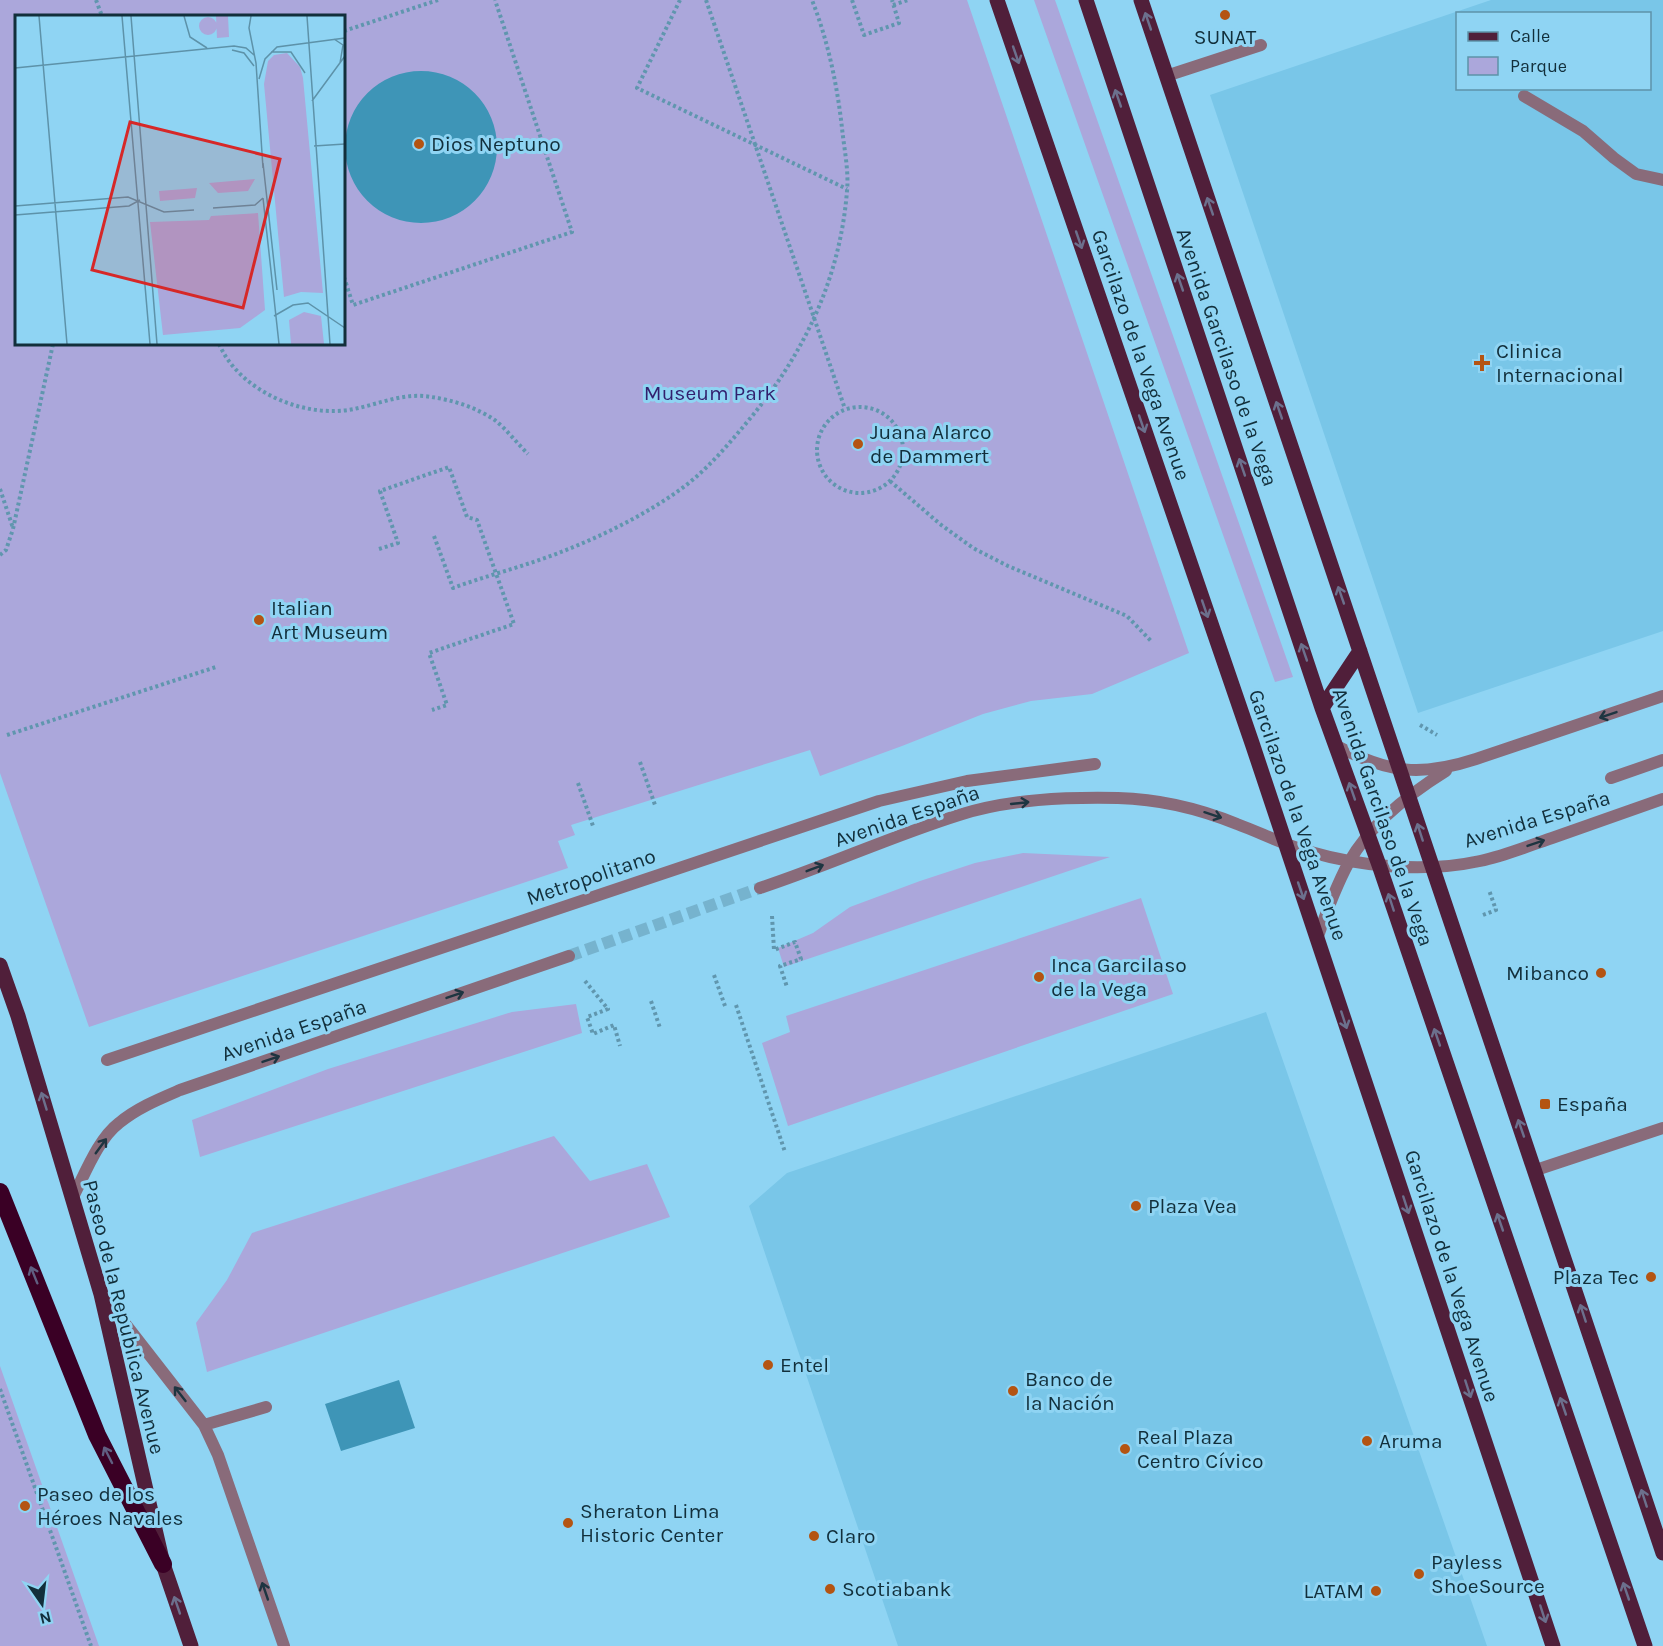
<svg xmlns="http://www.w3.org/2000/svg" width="1663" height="1646" viewBox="0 0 1663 1646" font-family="Karla,sans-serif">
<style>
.built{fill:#79c6e8;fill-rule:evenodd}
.green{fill:#aba7db;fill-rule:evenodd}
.water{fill:#3e95b7}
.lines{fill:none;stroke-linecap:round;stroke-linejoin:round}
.tertiary-tunnel{stroke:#76b3ce;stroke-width:12;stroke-dasharray:12 6;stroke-linecap:butt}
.path{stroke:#6096ae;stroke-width:4;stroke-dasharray:3 3;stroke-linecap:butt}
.service{stroke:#896b7a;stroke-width:12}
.tertiary{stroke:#896b7a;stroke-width:12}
.primary{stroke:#501f3a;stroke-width:15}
.motorway{stroke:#3a0025;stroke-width:18}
.oneway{stroke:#6c708d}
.oneway2{stroke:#1e3541}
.oneway3{stroke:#605f82}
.poi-dot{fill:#b45412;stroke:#8fd4f3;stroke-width:2}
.labels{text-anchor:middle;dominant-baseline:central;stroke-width:6;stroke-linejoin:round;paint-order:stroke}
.poi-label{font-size:21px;fill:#122f3b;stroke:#8fd4f3;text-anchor:start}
.street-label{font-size:21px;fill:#122f3b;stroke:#8fd4f3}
.park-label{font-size:21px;fill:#321f6d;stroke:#8fd4f3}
.inset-road{fill:none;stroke:#5d92a9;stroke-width:1.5}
.view{fill:#d62828;fill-opacity:0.15;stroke:#d62828;stroke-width:3}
.inset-edge{fill:none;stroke:#122f3b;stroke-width:3}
</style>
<rect width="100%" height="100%" fill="#8fd4f3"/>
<path class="built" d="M 1491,0 L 1663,0 L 1663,631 L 1418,713 L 1210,95 ZM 1458,14 L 1650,14 L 1650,88 L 1458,88 Z
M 1266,1012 L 1487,1646 L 898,1646 L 749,1206 L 787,1173 Z"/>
<path class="green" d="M 0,0 L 967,0 L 1189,653 L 1092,694 L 1031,701 L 983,714 L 902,746 L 820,776 L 810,750 L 571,825 L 575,835 L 558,841 L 568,868 L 89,1027 L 0,773 ZM 16,16 L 344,16 L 344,344 L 16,344 Z
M 1034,0 L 1055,0 L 1293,677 L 1275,682 Z
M 1023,853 L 1110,857 L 784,967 L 778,948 L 813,933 L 850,907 L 920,881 L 975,863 Z
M 1141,898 L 1173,994 L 788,1126 L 762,1043 L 790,1032 L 786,1016 Z
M 576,1004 L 582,1033 L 200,1157 L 192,1120 L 328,1069 L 512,1012 Z
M 554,1136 L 590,1181 L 647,1164 L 670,1217 L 207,1372 L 196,1323 L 227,1280 L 252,1233 Z
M 0,1366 L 99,1646 L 0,1646 Z"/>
<path class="water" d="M345 147a76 76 0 1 1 152 0a76 76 0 1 1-152 0Z
M 399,1380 L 415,1428 L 341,1451 L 325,1404 Z"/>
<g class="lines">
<path class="tertiary-tunnel" d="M 569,956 L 760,888"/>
<path class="path" d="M 96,0 L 102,16
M 680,0 L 637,88 L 847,189
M 706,0 L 845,409
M 852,0 L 864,35 L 899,23 L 892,0
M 893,5 L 908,0
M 344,31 L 438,0
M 344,277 L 353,305 L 572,232 L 495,0
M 219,344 C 240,392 305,419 354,409 C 379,404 405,392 431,397 C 453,400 478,408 496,421 C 507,430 517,443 528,454
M817 450a43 43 0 1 1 86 0a43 43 0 1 1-86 0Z
M 890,481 L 940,524 L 973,548 L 1008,566 L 1127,616 L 1151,641
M 0,489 L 13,528
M 434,536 L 453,588 C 488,575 526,566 561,552 C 602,536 645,515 681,489 C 707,470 728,445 748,421 C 804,354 840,279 847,191 C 849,171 844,148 842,128 C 837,84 828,41 812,0
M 379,549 L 398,543 L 380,491 L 449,467 L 467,517 L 477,520 L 514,624 L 429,653 L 447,705 L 432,710
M 0,555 L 6,550 L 13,529 L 53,344
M 1420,725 L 1437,735
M 7,735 L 216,667
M 640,762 L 655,805
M 578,783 L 593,826
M 1483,915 L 1496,910 L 1489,890
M 772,916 L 774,950 L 795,942 L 801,959 L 780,966 L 787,987
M 714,975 L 725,1006
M 585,981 L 608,1009 L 587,1017 L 593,1034 L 614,1025 L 620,1046
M 651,1001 L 660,1028
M 736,1005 L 785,1152
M 0,1389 L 91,1646"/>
<path class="service" d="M 1166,76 L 1261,45
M 1524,96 L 1583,131 L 1614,158 L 1636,174 L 1663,180
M 1611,778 L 1663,760
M 107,1060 L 879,801 L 967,781 L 1095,764
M 1536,1170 L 1663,1128
M 102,1294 L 204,1425 L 218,1455 L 284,1646
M 204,1425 L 266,1407"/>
<path class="tertiary" d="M 1337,746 C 1388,773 1421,777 1476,759 L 1663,696
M 760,888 C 827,866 892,836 959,815 C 1009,799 1066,797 1118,798 C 1158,799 1200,809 1237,824 C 1261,833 1283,844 1307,851 C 1362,867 1424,873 1480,861 C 1504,856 1528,846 1552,838 C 1589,825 1626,812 1663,799
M 1317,939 C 1326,913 1336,886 1349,862 C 1371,823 1409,794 1446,771
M 73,1197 C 85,1174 98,1139 119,1123 C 137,1108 159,1099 180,1090 L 569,956"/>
<path class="primary" d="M 997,0 L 1252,743 L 1553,1646
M 1086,0 L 1322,708 L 1379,865 L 1645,1646
M 1141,0 L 1663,1553
M 1322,708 L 1360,651
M 0,965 L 18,1016 L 101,1294 L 163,1564 L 191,1646"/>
<path class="motorway" d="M 0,1192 L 97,1435 L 163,1564"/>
</g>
<defs><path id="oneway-shaft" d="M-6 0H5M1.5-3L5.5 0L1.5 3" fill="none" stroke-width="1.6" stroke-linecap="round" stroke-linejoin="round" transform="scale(1.5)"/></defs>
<g class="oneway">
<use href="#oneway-shaft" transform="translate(1148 21) rotate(-109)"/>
<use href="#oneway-shaft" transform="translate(1016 55) rotate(71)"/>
<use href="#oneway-shaft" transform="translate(1118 98) rotate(-109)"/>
<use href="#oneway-shaft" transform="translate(1210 206) rotate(-109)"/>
<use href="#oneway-shaft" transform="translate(1079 240) rotate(71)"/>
<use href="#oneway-shaft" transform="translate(1180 282) rotate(-109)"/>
<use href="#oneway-shaft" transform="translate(1279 410) rotate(-109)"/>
<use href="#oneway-shaft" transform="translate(1142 424) rotate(71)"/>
<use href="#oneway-shaft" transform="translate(1242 467) rotate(-109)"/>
<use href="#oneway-shaft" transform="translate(1341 595) rotate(-109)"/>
<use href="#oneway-shaft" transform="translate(1205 609) rotate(71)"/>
<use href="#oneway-shaft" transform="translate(1304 652) rotate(-109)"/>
<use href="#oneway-shaft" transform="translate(1352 791) rotate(-109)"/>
<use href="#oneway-shaft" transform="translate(1420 832) rotate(-108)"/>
<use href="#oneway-shaft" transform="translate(1301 891) rotate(71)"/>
<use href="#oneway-shaft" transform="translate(1391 902) rotate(-108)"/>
<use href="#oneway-shaft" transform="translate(1344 1020) rotate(72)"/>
<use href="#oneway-shaft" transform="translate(1437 1037) rotate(-109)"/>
<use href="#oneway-shaft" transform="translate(44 1101) rotate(-107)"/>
<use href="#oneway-shaft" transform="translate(1521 1128) rotate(-109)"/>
<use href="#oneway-shaft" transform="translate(1406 1205) rotate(72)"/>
<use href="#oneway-shaft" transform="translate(1500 1222) rotate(-109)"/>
<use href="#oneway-shaft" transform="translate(1583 1313) rotate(-108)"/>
<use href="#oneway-shaft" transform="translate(1468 1389) rotate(72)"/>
<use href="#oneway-shaft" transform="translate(1563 1406) rotate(-109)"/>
<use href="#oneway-shaft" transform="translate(1644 1498) rotate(-108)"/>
<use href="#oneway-shaft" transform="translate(1626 1591) rotate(-109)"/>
<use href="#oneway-shaft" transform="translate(177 1605) rotate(-109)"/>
<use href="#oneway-shaft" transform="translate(1543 1614) rotate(72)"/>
</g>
<g class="oneway2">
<use href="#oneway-shaft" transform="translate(1608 715) rotate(161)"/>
<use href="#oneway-shaft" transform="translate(1020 803) rotate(-6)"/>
<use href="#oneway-shaft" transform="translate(1213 815) rotate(18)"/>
<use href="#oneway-shaft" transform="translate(1536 843) rotate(-19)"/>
<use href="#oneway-shaft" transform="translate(815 868) rotate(-21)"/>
<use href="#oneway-shaft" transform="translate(455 995) rotate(-19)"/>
<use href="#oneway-shaft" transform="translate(271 1059) rotate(-19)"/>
<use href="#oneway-shaft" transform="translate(101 1146) rotate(-54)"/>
<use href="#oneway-shaft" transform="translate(180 1394) rotate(-128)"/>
<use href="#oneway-shaft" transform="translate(265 1591) rotate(-109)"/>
</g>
<g class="oneway3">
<use href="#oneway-shaft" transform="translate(34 1275) rotate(-112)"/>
<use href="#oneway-shaft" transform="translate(108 1455) rotate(-117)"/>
</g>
<g class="poi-dot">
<circle cx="1225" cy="15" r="6"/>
<circle cx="419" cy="144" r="6"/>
<path d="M1479 354h6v6h6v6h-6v6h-6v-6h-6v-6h6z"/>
<circle cx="858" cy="444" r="6"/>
<circle cx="259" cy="620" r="6"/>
<circle cx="1601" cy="973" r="6"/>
<circle cx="1039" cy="977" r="6"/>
<rect x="1539" y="1098" width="12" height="12" rx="3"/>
<circle cx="1136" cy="1206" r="6"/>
<circle cx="1651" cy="1277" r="6"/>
<circle cx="768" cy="1365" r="6"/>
<circle cx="1013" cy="1391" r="6"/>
<circle cx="1367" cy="1441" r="6"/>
<circle cx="1125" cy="1449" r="6"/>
<circle cx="25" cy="1506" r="6"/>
<circle cx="568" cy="1523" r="6"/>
<circle cx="814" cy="1536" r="6"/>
<circle cx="1419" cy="1574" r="6"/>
<circle cx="830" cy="1589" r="6"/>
<circle cx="1376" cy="1591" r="6"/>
</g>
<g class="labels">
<g class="poi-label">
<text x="1225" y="37" text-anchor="middle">SUNAT</text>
<text x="431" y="144">Dios Neptuno</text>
<text x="1496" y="351">Clinica<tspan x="1496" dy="24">Internacional</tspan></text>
<text x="870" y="432">Juana Alarco<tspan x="870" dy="24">de Dammert</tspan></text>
<text x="271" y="608">Italian<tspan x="271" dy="24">Art Museum</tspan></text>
<text x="1051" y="965">Inca Garcilaso<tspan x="1051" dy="24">de la Vega</tspan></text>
<text x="1589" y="973" text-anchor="end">Mibanco</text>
<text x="1557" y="1104">España</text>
<text x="1148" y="1206">Plaza Vea</text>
<text x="1639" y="1277" text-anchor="end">Plaza Tec</text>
<text x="780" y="1365">Entel</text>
<text x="1025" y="1379">Banco de<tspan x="1025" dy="24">la Nación</tspan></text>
<text x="1137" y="1437">Real Plaza<tspan x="1137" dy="24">Centro Cívico</tspan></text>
<text x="1379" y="1441">Aruma</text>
<text x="37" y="1494">Paseo de los<tspan x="37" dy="24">Héroes Navales</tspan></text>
<text x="580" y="1511">Sheraton Lima<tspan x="580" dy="24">Historic Center</tspan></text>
<text x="826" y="1536">Claro</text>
<text x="1431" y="1562">Payless<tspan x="1431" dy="24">ShoeSource</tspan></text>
<text x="842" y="1589">Scotiabank</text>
<text x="1364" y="1591" text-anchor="end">LATAM</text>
</g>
<g class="street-label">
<text transform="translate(1141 355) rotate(71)">Garcilazo de la Vega Avenue</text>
<text transform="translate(1227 357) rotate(71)">Avenida Garcilaso de la Vega</text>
<text transform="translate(1298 815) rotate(71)">Garcilazo de la Vega Avenue</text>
<text transform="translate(907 816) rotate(-19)">Avenida España</text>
<text transform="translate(1383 817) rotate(71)">Avenida Garcilaso de la Vega</text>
<text transform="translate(1537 819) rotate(-17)">Avenida España</text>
<text transform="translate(591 877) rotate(-19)">Metropolitano</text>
<text transform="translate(294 1030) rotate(-19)">Avenida España</text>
<text transform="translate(1452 1276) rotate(72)">Garcilazo de la Vega Avenue</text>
<text transform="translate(124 1317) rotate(76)">Paseo de la Republica Avenue</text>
</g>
<g class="park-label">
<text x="710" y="393">Museum Park</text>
</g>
</g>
<g transform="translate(15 15)">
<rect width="330" height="330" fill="#8fd4f3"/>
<path d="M 201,1 L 213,1 L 214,22 L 202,23 ZM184 11a9 9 0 1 1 18 0a9 9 0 1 1-18 0ZM 272,38 L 285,52 L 288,63 L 308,278 L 286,277 L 269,282 L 249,69 L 253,46 L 259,40 ZM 240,164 L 233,176 L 203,178 L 194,168 ZM 182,173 L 180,183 L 145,186 L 144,176 ZM 243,198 L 250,295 L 225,313 L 148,320 L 135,207 L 194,205 L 196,201 ZM 289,297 L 306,301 L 309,329 L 276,329 L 274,305 Z" fill="#aba7db"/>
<path class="inset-road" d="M 24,1 L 52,329M 107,1 L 135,329M 116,1 L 142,329M 169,1 L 175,22 L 192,33M 236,1 L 234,13 L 241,48 L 248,153M 292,1 L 315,329M 319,24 L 328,30 L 325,48M 217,35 L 229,38 L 239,51M 256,37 L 276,37 L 290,58M 0,53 L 219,31 L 231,33 L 239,40M 244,64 L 250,44 L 262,32 L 330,23M 297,86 L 330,41M 299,131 L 330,129M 248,148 L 262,275M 248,183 L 264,329M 0,191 L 113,182 L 149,197 L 179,195M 198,193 L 240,190 L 248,183M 0,200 L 114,191 L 125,185M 259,301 L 278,290 L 293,288 L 330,313"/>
<path class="view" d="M 115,107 L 265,144 L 228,293 L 77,255 Z"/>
<rect width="330" height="330" class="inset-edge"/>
</g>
<rect x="1456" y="12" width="195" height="78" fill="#8fd4f3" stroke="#5d92a9" stroke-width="1.5"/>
<rect x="1468" y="32" width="30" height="9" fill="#501f3a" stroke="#5d92a9" stroke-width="1.5"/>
<text x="1510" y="42" font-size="18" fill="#122f3b">Calle</text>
<rect x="1468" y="57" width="30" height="18" fill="#aba7db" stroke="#5d92a9" stroke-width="1.5"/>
<text x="1510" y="72" font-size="18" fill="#122f3b">Parque</text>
<g transform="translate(42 1604) rotate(166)" stroke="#8fd4f3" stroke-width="4.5" paint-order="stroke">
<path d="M0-4.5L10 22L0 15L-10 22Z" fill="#122f3b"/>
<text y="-9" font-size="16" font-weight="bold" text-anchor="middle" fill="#122f3b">N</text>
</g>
</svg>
